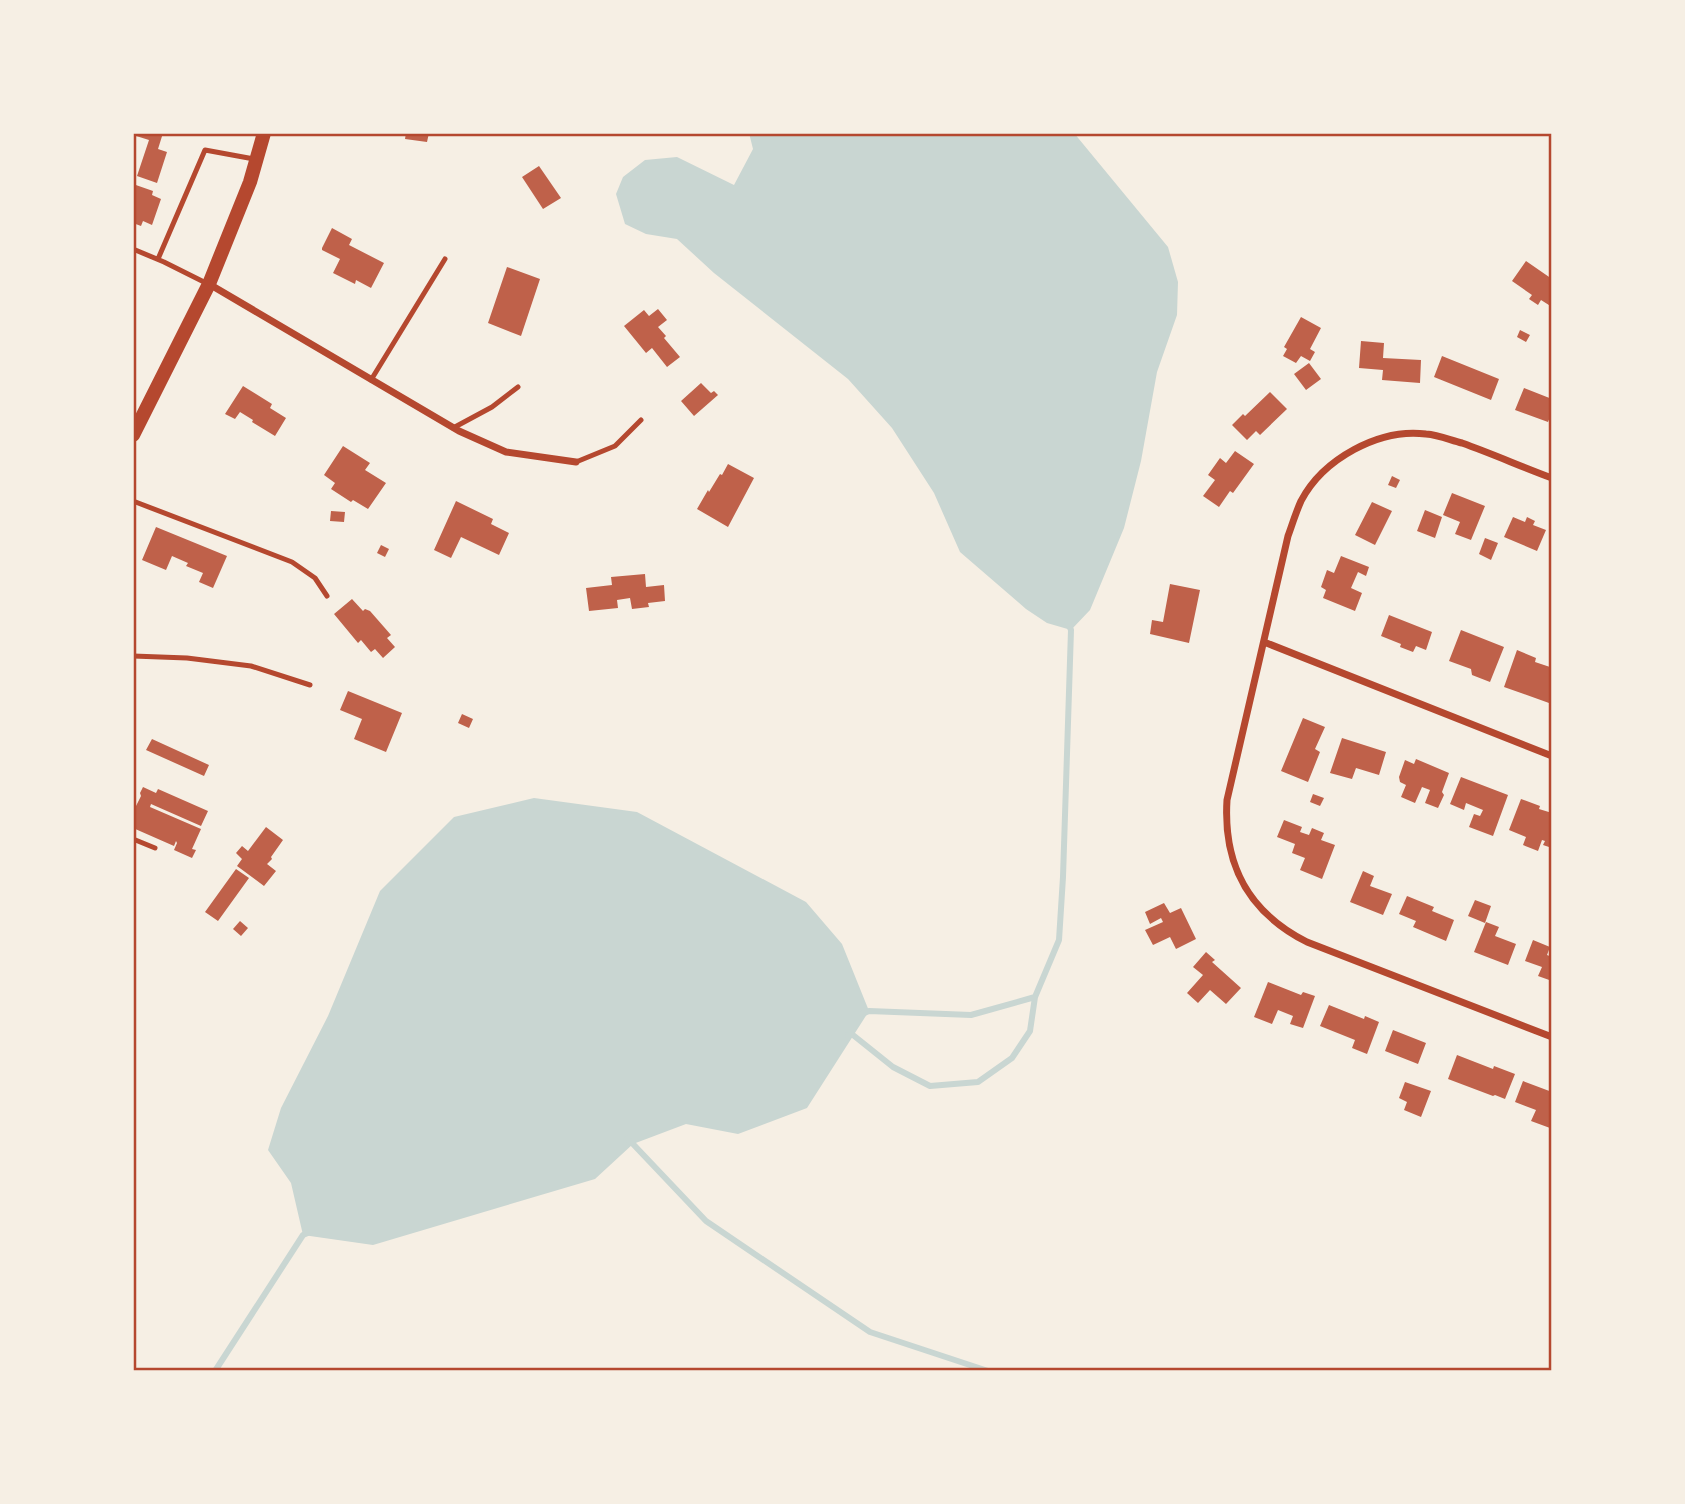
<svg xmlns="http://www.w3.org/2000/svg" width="1685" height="1504" viewBox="0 0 1685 1504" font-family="Karla,sans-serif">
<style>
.water{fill:#c9d6d2}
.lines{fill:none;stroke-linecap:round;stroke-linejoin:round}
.stream{stroke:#c9d6d2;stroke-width:6}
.building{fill:#bf614a}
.service{stroke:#b5482f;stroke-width:5}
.minor{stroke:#b5482f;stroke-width:7}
.secondary{stroke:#b5482f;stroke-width:14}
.neatline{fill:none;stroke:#b5482f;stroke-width:2.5}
</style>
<rect width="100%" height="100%" fill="#f6efe4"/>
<path class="water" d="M 749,133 L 1074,133 L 1168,247 L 1178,282 L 1177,315 L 1157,372 L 1141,461 L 1124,528 L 1090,610 L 1071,630 L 1047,623 L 1026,609 L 960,552 L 934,493 L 892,428 L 848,379 L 714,273 L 677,239 L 646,234 L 625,224 L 616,194 L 623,177 L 645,160 L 677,157 L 734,185 L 753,149 Z
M 534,798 L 637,812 L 806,902 L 842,944 L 869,1011 L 807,1108 L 738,1134 L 686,1124 L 633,1144 L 595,1179 L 373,1245 L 303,1235 L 291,1183 L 268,1150 L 281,1108 L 328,1016 L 380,891 L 454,817 Z"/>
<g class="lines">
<path class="stream" d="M 862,1014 L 869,1011 L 971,1015 L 1035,997 L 1059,940 L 1063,877 L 1071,630 L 1068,623
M 848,1035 L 853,1035 L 893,1067 L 930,1086 L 978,1082 L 1012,1058 L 1030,1031 L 1035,997
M 627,1139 L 633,1144 L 706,1221 L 870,1332 L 988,1371
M 215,1371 L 303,1235 L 310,1232"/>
</g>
<path class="building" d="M 133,133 L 163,133 L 158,149 L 167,152 L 157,183 L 137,176 L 149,140 L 133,135 Z
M 406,133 L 429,133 L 427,142 L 405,139 Z
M 539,166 L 561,198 L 543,209 L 522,177 Z
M 133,184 L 153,191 L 152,195 L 161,199 L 152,225 L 143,221 L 141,226 L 133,223 Z
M 332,228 L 352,239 L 349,245 L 384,263 L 371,288 L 356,280 L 355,284 L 333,273 L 340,259 L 322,250 L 322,248 Z
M 1526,261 L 1552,279 L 1552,307 L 1541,300 L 1538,305 L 1529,299 L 1532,295 L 1512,281 Z
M 507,267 L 540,279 L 521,336 L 488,323 Z
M 658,309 L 667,320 L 658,327 L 666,336 L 664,338 L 680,357 L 667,367 L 652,348 L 646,353 L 624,326 L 644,310 L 649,316 Z
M 1301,317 L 1321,328 L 1310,349 L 1315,352 L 1310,361 L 1301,356 L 1296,363 L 1283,356 L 1287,349 L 1284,347 Z
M 1520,330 L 1530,335 L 1526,342 L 1517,337 Z
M 1361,341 L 1384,343 L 1383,358 L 1421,360 L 1420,383 L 1382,380 L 1383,370 L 1359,368 Z
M 1442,356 L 1499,379 L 1491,400 L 1434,377 Z
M 1309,363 L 1321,379 L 1306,390 L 1294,374 Z
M 701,383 L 711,393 L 714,391 L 718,395 L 694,416 L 681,401 Z
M 243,386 L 272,404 L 270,408 L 286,418 L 275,436 L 252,422 L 253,420 L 240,412 L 235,419 L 225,414 Z
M 1524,388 L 1552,399 L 1552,412 L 1548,422 L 1515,410 Z
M 1270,392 L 1287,409 L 1260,435 L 1256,431 L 1247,440 L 1232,425 L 1243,414 L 1245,416 Z
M 343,446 L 370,463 L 365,470 L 386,483 L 368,509 L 353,500 L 351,502 L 331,489 L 335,483 L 324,475 Z
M 1235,451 L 1254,464 L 1233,493 L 1230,491 L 1219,507 L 1203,496 L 1215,480 L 1208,475 L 1220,458 L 1226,463 Z
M 728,464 L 754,478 L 728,527 L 697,509 L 708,490 L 709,492 L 720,474 L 722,475 Z
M 1392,476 L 1400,480 L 1396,488 L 1388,485 Z
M 1452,493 L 1485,506 L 1471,540 L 1455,534 L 1460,522 L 1443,515 Z
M 456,501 L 493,519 L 491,524 L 509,533 L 499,555 L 461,537 L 451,558 L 434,550 Z
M 1372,502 L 1392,511 L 1375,545 L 1355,535 Z
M 1425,510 L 1442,517 L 1435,538 L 1417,531 Z
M 331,511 L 345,512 L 344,522 L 330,521 Z
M 1513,517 L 1525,522 L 1527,517 L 1535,521 L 1533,525 L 1546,530 L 1537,551 L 1504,537 Z
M 156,527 L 227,556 L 213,588 L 199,582 L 203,573 L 186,566 L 188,563 L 172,556 L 166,570 L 142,560 Z
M 1485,538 L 1498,543 L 1491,560 L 1479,554 Z
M 381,545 L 389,549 L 385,557 L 377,553 Z
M 1341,556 L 1369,567 L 1366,576 L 1358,572 L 1351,588 L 1362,593 L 1355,611 L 1323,598 L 1326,590 L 1321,587 L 1327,570 L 1334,573 Z
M 645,574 L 646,587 L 664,585 L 665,601 L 648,603 L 649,607 L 632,609 L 630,598 L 617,600 L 618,608 L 589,611 L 586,588 L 612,585 L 611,577 Z
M 1170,584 L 1200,590 L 1189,643 L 1150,634 L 1152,620 L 1163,622 Z
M 352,599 L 363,611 L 365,609 L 370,611 L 391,635 L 387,638 L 395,647 L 383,658 L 375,649 L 371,652 L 361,640 L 358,643 L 334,614 Z
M 1389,615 L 1432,632 L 1426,650 L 1416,646 L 1413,652 L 1400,647 L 1401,644 L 1381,636 Z
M 1461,630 L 1504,647 L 1490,682 L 1472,675 L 1471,669 L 1449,661 Z
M 1517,650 L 1536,658 L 1535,662 L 1550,667 L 1549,670 L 1552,671 L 1552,694 L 1549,703 L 1504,687 Z
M 348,691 L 402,713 L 386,752 L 354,739 L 362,719 L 340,710 Z
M 462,714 L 473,719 L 469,728 L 458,723 Z
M 1303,718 L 1325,727 L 1315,749 L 1320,752 L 1308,782 L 1281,771 Z
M 1342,738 L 1386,752 L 1379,775 L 1356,768 L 1352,779 L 1330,773 Z
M 152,739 L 209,765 L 204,776 L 146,750 Z
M 1416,759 L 1449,773 L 1442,792 L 1444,795 L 1438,808 L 1425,803 L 1430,790 L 1422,787 L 1415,803 L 1401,797 L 1406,785 L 1400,782 L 1399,777 L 1405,760 L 1414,764 Z
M 1461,777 L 1508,795 L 1493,836 L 1469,827 L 1474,814 L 1480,816 L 1483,810 L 1466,803 L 1464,810 L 1450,804 Z
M 143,787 L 156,793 L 158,789 L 208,811 L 201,826 L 151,804 L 150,807 L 201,829 L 192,849 L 196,850 L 192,858 L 174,850 L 177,843 L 176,841 L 174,846 L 133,828 L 133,807 L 135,808 L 141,796 L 140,793 Z
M 1313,794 L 1324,798 L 1320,806 L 1310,802 Z
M 1521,799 L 1540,806 L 1539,809 L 1552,813 L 1552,848 L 1543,845 L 1545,841 L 1542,840 L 1538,851 L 1523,845 L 1526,837 L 1509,830 Z
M 1284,820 L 1302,827 L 1300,832 L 1309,835 L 1312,828 L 1324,833 L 1321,840 L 1335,845 L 1322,879 L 1300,870 L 1305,858 L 1292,853 L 1295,844 L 1277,837 Z
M 266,827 L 283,840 L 271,857 L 272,859 L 267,864 L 276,871 L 264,886 L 237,866 L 242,859 L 236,853 L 242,846 L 248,851 Z
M 236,869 L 249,878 L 218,921 L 205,912 Z
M 1363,871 L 1374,876 L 1370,886 L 1392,894 L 1383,915 L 1350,902 Z
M 1407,896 L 1434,907 L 1432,911 L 1454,920 L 1446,941 L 1413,927 L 1416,921 L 1399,914 Z
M 1475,900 L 1491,906 L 1485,923 L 1468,916 Z
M 1164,903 L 1170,913 L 1181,908 L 1196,939 L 1176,949 L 1170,937 L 1153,945 L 1145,930 L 1163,922 L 1161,918 L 1150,924 L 1145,912 Z
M 240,921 L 248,928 L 241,936 L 233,929 Z
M 1486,922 L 1499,927 L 1495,936 L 1516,944 L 1508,965 L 1474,952 Z
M 1533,940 L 1550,947 L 1547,955 L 1552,957 L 1552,981 L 1538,976 L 1542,967 L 1525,961 Z
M 1206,952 L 1215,960 L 1212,962 L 1241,988 L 1226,1004 L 1210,990 L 1198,1003 L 1187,993 L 1203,975 L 1193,967 Z
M 1268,982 L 1301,995 L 1303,992 L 1315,996 L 1303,1028 L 1290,1024 L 1293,1016 L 1278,1010 L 1272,1024 L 1254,1017 Z
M 1329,1005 L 1364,1019 L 1365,1016 L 1379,1022 L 1367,1054 L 1352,1048 L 1355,1040 L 1320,1026 Z
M 1393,1030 L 1426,1043 L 1418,1064 L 1385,1051 Z
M 1457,1055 L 1493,1069 L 1494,1066 L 1515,1074 L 1505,1099 L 1495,1095 L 1493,1096 L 1448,1079 Z
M 1523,1081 L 1552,1092 L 1552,1124 L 1550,1128 L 1531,1121 L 1536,1110 L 1515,1102 Z
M 1405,1082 L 1431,1091 L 1421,1117 L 1404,1110 L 1407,1102 L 1399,1098 Z"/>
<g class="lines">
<path class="service" d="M 133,249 L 164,262 L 206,283
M 158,259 L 205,150 L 254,159
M 371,380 L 445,259
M 453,428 L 492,407 L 518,387
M 576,462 L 615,446 L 641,420
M 133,501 L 292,562 L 315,578 L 327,596
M 133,656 L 187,658 L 251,666 L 310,685
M 133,839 L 155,848"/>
<path class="minor" d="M 209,284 L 459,431 L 506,452 L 576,462
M 1552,478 C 1522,467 1493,454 1462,443 C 1450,440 1439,435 1426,434 C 1379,428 1323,459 1301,501 C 1296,512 1292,525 1288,536 L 1227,800 C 1223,865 1248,912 1307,942 L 1552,1037
M 1264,642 L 1552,756"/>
<path class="secondary" d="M 133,435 L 209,284 L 250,182 L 264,133"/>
</g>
<rect width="1685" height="1504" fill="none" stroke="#f6efe4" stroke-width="270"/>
<rect x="135" y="135" width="1415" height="1234" class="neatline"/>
</svg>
